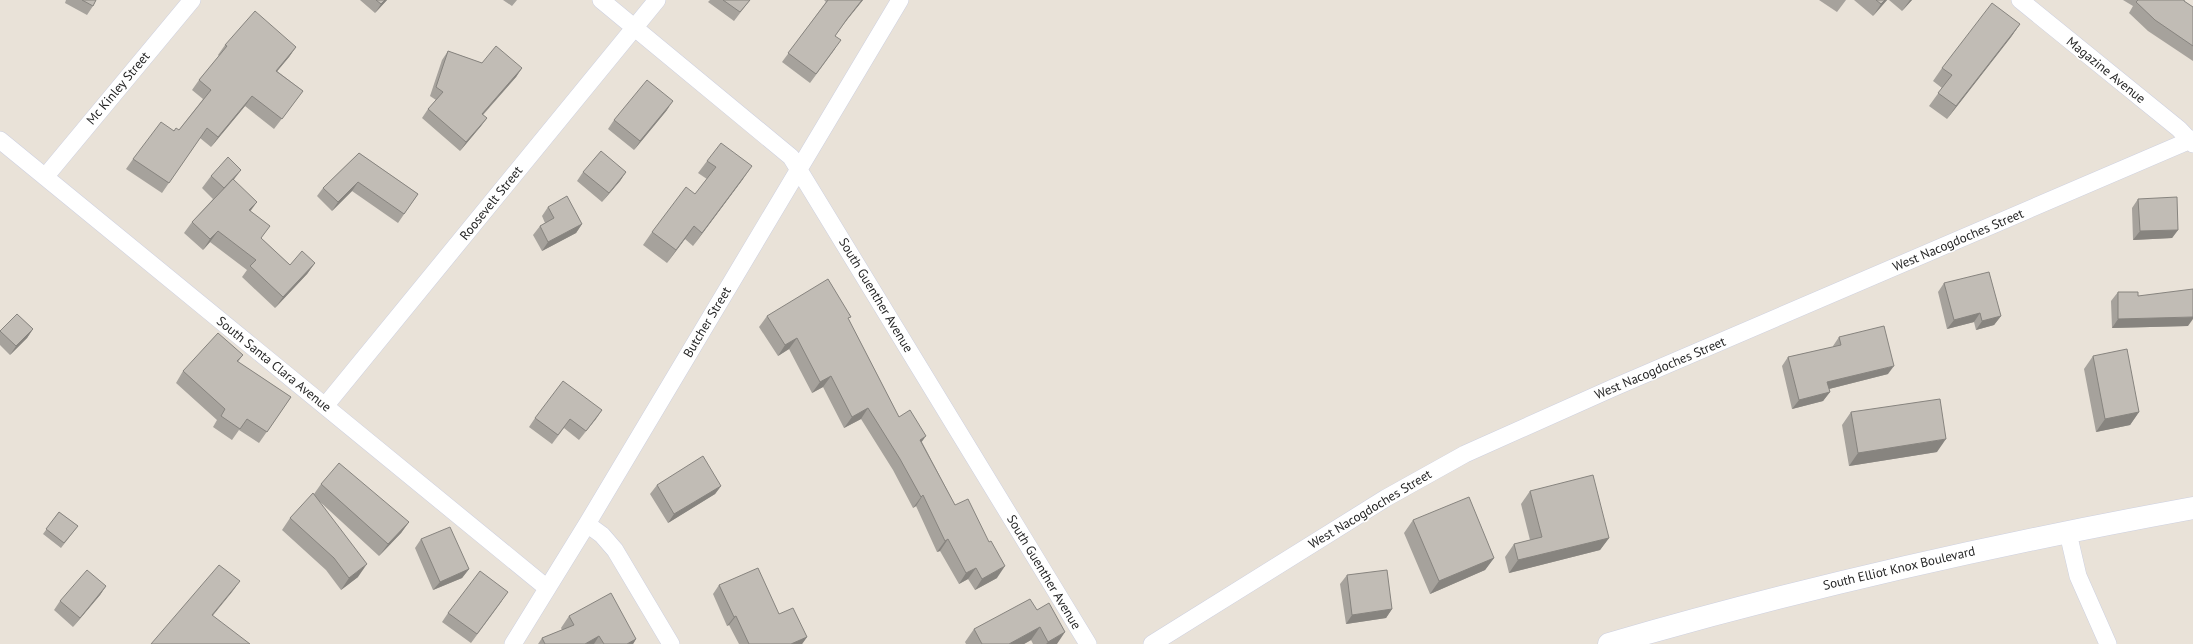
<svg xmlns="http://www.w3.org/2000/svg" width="2193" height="644" viewBox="0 0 2193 644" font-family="'PT Sans',sans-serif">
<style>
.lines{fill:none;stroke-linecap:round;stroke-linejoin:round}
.street-casing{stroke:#cdd0e0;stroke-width:18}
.secondary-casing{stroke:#cdd0e0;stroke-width:23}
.street{stroke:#fff;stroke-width:17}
.secondary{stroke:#fff;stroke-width:22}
.wall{fill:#a6a29c}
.shaded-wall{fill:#87847f}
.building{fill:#c1bcb5;stroke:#87847f}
.labels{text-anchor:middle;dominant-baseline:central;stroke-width:3.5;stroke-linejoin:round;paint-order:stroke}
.street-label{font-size:13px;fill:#262626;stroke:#fff}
</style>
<rect width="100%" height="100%" fill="#e9e2d8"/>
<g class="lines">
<g class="street-casing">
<path id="street" d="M 601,0 L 791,157 L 1088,644
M 2020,0 L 2179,129 L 2193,144
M 0,140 L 547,588
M 45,177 L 192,0
M 325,406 L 657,0
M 587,524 L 602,535 L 615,550 L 671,644
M 2068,533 L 2078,576 L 2108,644
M 513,644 L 587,524 L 900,0
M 1152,644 L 1386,498 L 1465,454 L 1615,387 L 2193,139"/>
</g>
<g class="secondary-casing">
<path id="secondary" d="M 1609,644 C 1801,588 1996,544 2193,508"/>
</g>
<use href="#street" class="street"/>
<use href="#secondary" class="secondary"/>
</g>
<path class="wall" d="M 66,0 L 96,0 L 93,6 L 87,15 L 65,3 Z
M 360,0 L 387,0 L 375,13 Z
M 503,0 L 517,0 L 512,6 Z
M 710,0 L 750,0 L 734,21 L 708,2 Z
M 824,0 L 863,0 L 843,25 L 835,36 L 835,49 L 810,83 L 782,62 L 826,2 Z
M 1819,0 L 1846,0 L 1837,12 Z
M 1854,0 L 1887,0 L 1873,16 Z
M 1889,0 L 1912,0 L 1902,11 Z
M 2123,0 L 2185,0 L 2184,1 L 2193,7 L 2193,61 L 2148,31 L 2129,13 L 2133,6 Z
M 2020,24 L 2011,37 L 1947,119 L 1929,106 L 1942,88 L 1933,81 L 1942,68 Z
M 225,45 L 296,47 L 289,57 L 277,71 L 303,91 L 274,129 L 245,106 L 211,147 L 200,138 L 162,193 L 126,169 L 133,159 L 174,130 L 179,130 L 203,99 L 192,90 L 199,80 L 219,56 L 218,55 Z
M 448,51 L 482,63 L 522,68 L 516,77 L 483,115 L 487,118 L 481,126 L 460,151 L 422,118 L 428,109 L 436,100 L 430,96 L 442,60 Z
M 667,110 L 634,150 L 608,129 L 614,120 Z
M 359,153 L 418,194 L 398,223 L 352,191 L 332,211 L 317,196 L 323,188 Z
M 707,161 L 743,179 L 693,246 L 685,239 L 667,263 L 643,245 L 652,232 L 695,194 L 707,179 L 698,173 Z
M 583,172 L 626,172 L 620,181 L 602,202 L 577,181 Z
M 211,176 L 234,180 L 250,211 L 261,238 L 290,265 L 315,263 L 307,274 L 275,308 L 242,277 L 247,270 L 210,242 L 203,250 L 184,233 L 192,222 L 213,199 L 202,188 Z
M 2138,199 L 2178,230 L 2172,238 L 2133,240 L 2132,208 Z
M 548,207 L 582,224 L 576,233 L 542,251 L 533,235 L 540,226 L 545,223 L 542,216 Z
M 1944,283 L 2001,316 L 1994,325 L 1976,330 L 1974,322 L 1947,329 L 1938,292 Z
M 2118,292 L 2188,326 L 2112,328 L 2111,301 Z
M 17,314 L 33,329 L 27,338 L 10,355 L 0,345 L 0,331 Z
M 767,316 L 849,320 L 899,417 L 922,442 L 955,505 L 997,578 L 975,590 L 968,579 L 959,584 L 940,551 L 937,552 L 916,506 L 913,508 L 893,470 L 861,419 L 844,428 L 823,387 L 812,393 L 789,349 L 778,356 L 759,327 Z
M 1839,337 L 1888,374 L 1829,389 L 1830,392 L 1823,401 L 1792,409 L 1782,366 L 1788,357 L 1833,347 L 1833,346 Z
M 243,355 L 238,362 L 291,397 L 259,443 L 239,430 L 232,440 L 213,427 L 217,420 L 176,383 L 183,371 Z
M 2093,356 L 2139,412 L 2130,425 L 2096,432 L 2084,369 Z
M 602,410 L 579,440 L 564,428 L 552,444 L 529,427 L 535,418 Z
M 1851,412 L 1937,452 L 1849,466 L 1842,425 Z
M 321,484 L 409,522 L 401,533 L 379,556 L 318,500 L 358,577 L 341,590 L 326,570 L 282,530 L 290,518 L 314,494 Z
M 657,485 L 721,486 L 715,494 L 668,523 L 650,494 Z
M 1530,491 L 1609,538 L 1600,550 L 1509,573 L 1505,557 L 1514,544 L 1530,540 L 1521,504 Z
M 59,512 L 78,526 L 61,548 L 43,534 Z
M 1413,520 L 1494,558 L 1485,570 L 1430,594 L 1404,533 Z
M 421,539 L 469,569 L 462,578 L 433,590 L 415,548 Z
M 1347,575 L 1392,609 L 1386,618 L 1346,624 L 1340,584 Z
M 719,585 L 779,614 L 807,637 L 802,644 L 739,644 L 729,625 L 727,626 L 713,594 Z
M 106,586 L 100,595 L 73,627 L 54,610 L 60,601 Z
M 502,601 L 471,643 L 442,622 L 448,613 Z
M 1037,610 L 1057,644 L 1033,644 L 1031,640 L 1024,644 L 966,644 L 965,642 L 974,629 Z
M 569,616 L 636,639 L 633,644 L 538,644 L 542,638 L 562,630 L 561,628 Z"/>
<path class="shaded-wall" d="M 385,0 L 387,0 L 375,13 L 381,4 Z
M 862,0 L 863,0 L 840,28 L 847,19 Z
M 1885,0 L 1887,0 L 1873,16 L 1881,4 Z
M 1910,0 L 1912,0 L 1902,11 Z
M 2020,24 L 2011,37 L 1947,119 L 1956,106 Z
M 296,47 L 289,57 L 269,81 L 276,71 Z
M 522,68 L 516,77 L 476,122 L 482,114 Z
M 252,96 L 245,106 L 211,147 L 218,137 Z
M 673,101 L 667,110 L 634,150 L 640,141 Z
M 487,118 L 481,126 L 460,151 L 466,142 Z
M 752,166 L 743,179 L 693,246 L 702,233 Z
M 241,170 L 232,182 L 215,200 L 224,188 Z
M 626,172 L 620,181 L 602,202 L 609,193 Z
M 358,182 L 352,191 L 332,211 L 338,202 Z
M 257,202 L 249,213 L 249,210 Z
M 582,224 L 576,233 L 542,251 L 548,242 Z
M 694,226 L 685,239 L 667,263 L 676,250 Z
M 2178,230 L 2172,238 L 2133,240 L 2140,231 Z
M 218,231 L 210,242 L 203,250 L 210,239 Z
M 315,263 L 307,274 L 275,308 L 283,297 Z
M 1980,313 L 1974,322 L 1947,329 L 1954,320 Z
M 2001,316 L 1994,325 L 1976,330 L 1982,321 Z
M 2193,317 L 2193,319 L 2188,326 L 2112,328 L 2118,319 Z
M 33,329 L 27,338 L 10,355 L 16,346 Z
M 797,338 L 789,349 L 778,356 L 785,345 Z
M 1894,366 L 1888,374 L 1821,391 L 1827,382 Z
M 831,376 L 823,387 L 812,393 L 820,382 Z
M 1830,392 L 1823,401 L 1792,409 L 1799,400 Z
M 868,408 L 861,419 L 844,428 L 852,417 Z
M 602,410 L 596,419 L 579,440 L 586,431 Z
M 2139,412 L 2130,425 L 2096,432 L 2105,419 Z
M 926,436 L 918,447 L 920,440 Z
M 1946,439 L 1937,452 L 1849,466 L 1858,453 Z
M 721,486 L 715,494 L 668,523 L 674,514 Z
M 923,495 L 916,506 L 913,508 L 921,497 Z
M 409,522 L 401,533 L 379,556 L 388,544 Z
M 1609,538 L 1600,550 L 1509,573 L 1518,560 Z
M 948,539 L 940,551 L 937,552 L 945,541 Z
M 1494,558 L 1485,570 L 1430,594 L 1439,581 Z
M 367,564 L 358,577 L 341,590 L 349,578 Z
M 1005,566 L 997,578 L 975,590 L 982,579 Z
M 976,568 L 968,579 L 959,584 L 966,573 Z
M 469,569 L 462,578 L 433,590 L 440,582 Z
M 240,581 L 232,592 L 205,625 L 212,615 Z
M 106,586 L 100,595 L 73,627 L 80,618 Z
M 1392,609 L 1386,618 L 1346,624 L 1352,615 Z
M 736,616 L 729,625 L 727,626 L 734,617 Z
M 1040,627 L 1031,640 L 1024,644 L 1009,644 Z
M 1065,632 L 1057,644 L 1046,644 L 1048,642 Z
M 599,636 L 594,644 L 585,644 Z
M 807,637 L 802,644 L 791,644 Z
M 636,639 L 633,644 L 627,644 Z"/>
<path class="building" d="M 82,0 L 96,0 L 93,6 Z
M 376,0 L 385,0 L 381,4 Z
M 723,0 L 750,0 L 740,12 Z
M 828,0 L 862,0 L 847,19 L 835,36 L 841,40 L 816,74 L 788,53 Z
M 1876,0 L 1885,0 L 1881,4 Z
M 2138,0 L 2184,0 L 2184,1 L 2193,7 L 2193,46 L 2155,20 L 2136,2 Z
M 1992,3 L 2020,24 L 1956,106 L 1938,93 L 1952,75 L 1942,68 Z
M 255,11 L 296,47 L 276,71 L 303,91 L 282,119 L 252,96 L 218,137 L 207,128 L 169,183 L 133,159 L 161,122 L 174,131 L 176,128 L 179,130 L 211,90 L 199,80 L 227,46 L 225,45 Z
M 496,46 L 522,68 L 482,114 L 487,118 L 466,142 L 428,109 L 443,92 L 436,87 L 448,51 L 482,63 Z
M 647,80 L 673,101 L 640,141 L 614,120 Z
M 721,143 L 752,166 L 702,233 L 694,226 L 676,250 L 652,232 L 686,187 L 695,194 L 716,167 L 707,161 Z
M 601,151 L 626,172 L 609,193 L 583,172 Z
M 359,153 L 418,194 L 404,214 L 358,182 L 338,202 L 323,188 Z
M 228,157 L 241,170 L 224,188 L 211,176 Z
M 233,179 L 257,202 L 249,210 L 270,226 L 261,238 L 290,265 L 302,251 L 315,263 L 283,297 L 250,266 L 256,260 L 218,231 L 210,239 L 192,222 Z
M 567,196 L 582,224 L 548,242 L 540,226 L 554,218 L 548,207 Z
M 2177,197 L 2178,230 L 2140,231 L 2138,199 Z
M 1989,272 L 2001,316 L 1982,321 L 1980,313 L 1954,320 L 1944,283 Z
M 828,279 L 851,317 L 848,318 L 899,417 L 910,410 L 926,436 L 920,440 L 955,505 L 968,499 L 989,542 L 991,541 L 1005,566 L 982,579 L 976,568 L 966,573 L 948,539 L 945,541 L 923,495 L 921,497 L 900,459 L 868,408 L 852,417 L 831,376 L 820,382 L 797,338 L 785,345 L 767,316 Z
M 2193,289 L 2193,317 L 2118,319 L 2118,292 L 2138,292 L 2138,296 Z
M 17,314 L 33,329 L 16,346 L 0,331 Z
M 1884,326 L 1894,366 L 1827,382 L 1830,392 L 1799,400 L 1788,357 L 1841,345 L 1839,337 Z
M 218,333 L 243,355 L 237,361 L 291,397 L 267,432 L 247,419 L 240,429 L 221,416 L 225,409 L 183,371 Z
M 2127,349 L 2139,412 L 2105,419 L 2093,356 Z
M 563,381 L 602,410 L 586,431 L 570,419 L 558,435 L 535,418 Z
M 1940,399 L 1946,439 L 1858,453 L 1851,412 Z
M 703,456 L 721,486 L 674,514 L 657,485 Z
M 339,463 L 409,522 L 388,544 L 321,484 Z
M 1593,475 L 1609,538 L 1518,560 L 1514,544 L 1542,537 L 1530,491 Z
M 313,493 L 367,564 L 349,578 L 334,558 L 290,518 Z
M 1469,497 L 1494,558 L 1439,581 L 1413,520 Z
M 59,512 L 78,526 L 64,543 L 46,529 Z
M 450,527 L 469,569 L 440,582 L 421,539 Z
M 219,565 L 240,581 L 212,615 L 250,644 L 151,644 Z
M 758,568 L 779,614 L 793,608 L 807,637 L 791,644 L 749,644 L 736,616 L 734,617 L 719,585 Z
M 87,570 L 106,586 L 80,618 L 60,601 Z
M 1387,570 L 1392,609 L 1352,615 L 1347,575 Z
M 480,571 L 508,592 L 477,634 L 448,613 Z
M 611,593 L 636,639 L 627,644 L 604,644 L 599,636 L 585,644 L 545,644 L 542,638 L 574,625 L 569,616 Z
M 1030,599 L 1037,610 L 1049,603 L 1065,632 L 1048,642 L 1040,627 L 1009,644 L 982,644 L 974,629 Z"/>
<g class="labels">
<g class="street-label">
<text transform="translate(2106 70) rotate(39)">Magazine Avenue</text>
<text transform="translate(118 88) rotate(-50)">Mc Kinley Street</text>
<text transform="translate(491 203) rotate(-51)">Roosevelt Street</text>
<text transform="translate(1958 240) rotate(-23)">West Nacogdoches Street</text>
<text transform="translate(876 295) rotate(59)">South Guenther Avenue</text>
<text transform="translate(707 322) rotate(-59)">Butcher Street</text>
<text transform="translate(274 364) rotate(39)">South Santa Clara Avenue</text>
<text transform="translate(1660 368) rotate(-23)">West Nacogdoches Street</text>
<text transform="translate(1370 509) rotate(-31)">West Nacogdoches Street</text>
<text transform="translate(1899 568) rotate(-13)">South Elliot Knox Boulevard</text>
<text transform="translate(1044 572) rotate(59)">South Guenther Avenue</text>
</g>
</g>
</svg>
